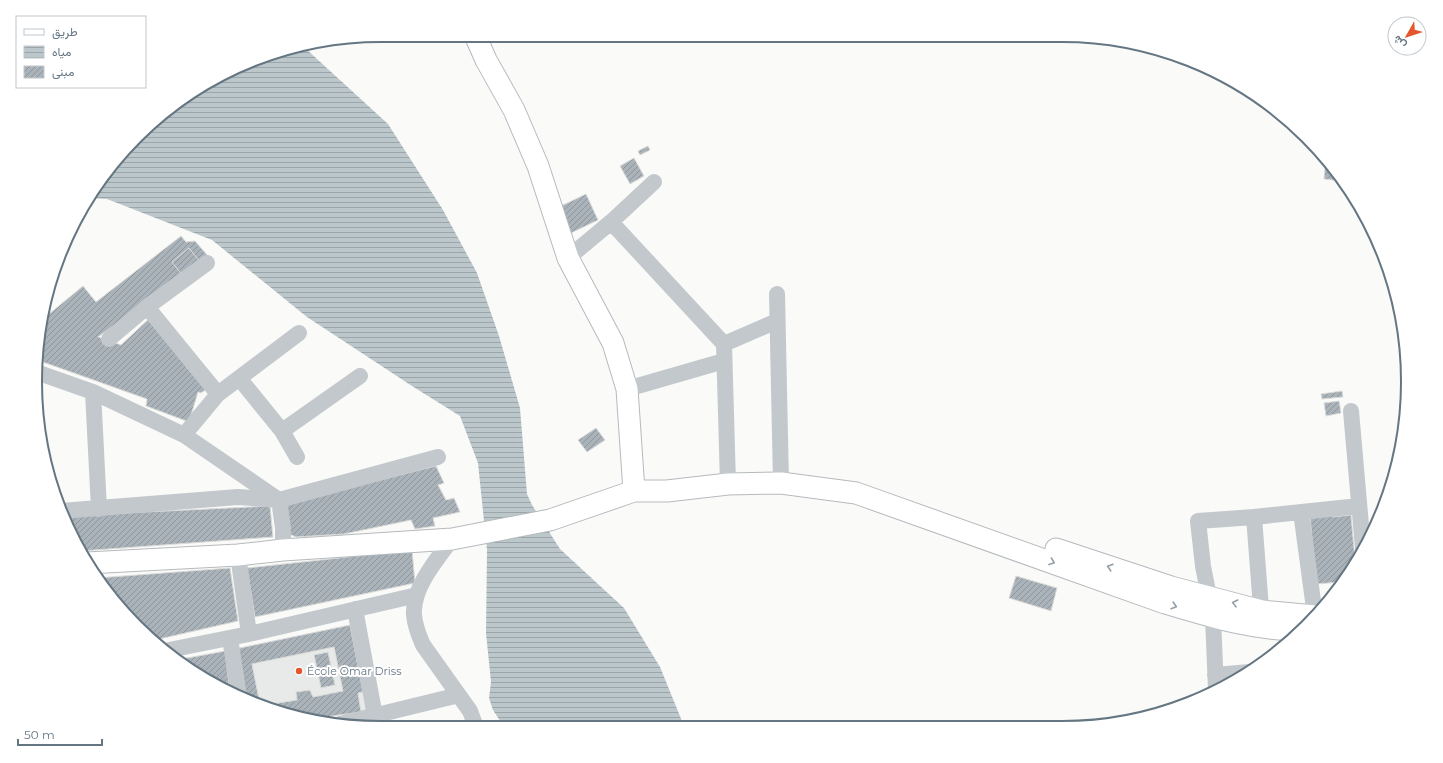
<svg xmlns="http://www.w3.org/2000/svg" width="1443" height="763" viewBox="0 0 1443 763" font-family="Montserrat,Vazirmatn,sans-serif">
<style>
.built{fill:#e8e9e9}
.water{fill:url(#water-rules)}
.building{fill:url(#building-hatch);stroke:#dcdcda}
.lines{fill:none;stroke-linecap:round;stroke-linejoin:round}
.major-casing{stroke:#b5babe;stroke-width:23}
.minor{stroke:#c3c8cc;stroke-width:16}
.major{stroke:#fff;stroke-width:21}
.oneway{stroke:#939fa8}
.poi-dot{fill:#e4572e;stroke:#fff;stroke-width:1.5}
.labels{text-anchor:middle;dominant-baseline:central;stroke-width:4;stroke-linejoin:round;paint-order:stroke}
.poi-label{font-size:11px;fill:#657683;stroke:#fff;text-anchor:start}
.rim{fill:none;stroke:#657683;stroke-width:2}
</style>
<defs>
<pattern id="water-rules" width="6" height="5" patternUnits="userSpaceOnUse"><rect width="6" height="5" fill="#bbc7cb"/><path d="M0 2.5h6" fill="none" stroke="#9ca6aa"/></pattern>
<pattern id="building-hatch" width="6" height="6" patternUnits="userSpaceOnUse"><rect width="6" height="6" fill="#aab3b9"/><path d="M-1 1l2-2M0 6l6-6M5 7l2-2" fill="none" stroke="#8e969c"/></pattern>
</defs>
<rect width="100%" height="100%" fill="#fafaf8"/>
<path class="built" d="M 350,625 L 366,711 L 311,719 L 292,716 L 245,699 L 235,649 Z"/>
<path class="water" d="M 305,48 L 388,124 L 443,210 L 477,273 L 499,336 L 520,408 L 527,494 L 532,505 L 560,549 L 624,608 L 660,667 L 684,726 L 504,727 L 493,710 L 489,698 L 491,682 L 486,633 L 487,550 L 478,463 L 460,416 L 412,386 L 307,317 L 212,240 L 107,199 L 89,198 L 93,189 L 170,107 L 270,53 Z"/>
<path class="building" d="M 648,146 L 650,150 L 640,155 L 638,151 Z
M 634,158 L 644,176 L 630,184 L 620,166 Z
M 1325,166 L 1332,167 L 1342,181 L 1324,179 Z
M 586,194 L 598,220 L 571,233 L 559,207 Z
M 181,236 L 186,242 L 195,241 L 208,256 L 98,337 L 121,345 L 151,317 L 209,387 L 201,393 L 198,392 L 189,422 L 146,406 L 147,399 L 40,361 L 45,313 L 49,314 L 83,286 L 96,302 Z
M 189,248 L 200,262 L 183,276 L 172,262 Z
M 1342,391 L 1343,397 L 1322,399 L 1321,394 Z
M 1339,401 L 1341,413 L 1326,416 L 1324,403 Z
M 596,428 L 605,440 L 587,452 L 578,440 Z
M 436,466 L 444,483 L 438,485 L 446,500 L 454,498 L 460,512 L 433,518 L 435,526 L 415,529 L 411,520 L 344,534 L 296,537 L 289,534 L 284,504 Z
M 270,506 L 273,537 L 81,551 L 62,516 Z
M 1332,514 L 1333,517 L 1351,515 L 1355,560 L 1341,582 L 1316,584 L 1310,516 Z
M 412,550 L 415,583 L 255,617 L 247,568 Z
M 230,568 L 238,621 L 155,640 L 136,626 L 97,578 Z
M 1016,576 L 1057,588 L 1051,611 L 1009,598 Z
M 350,625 L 363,692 L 358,693 L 361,712 L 311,719 L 292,716 L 280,712 L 278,703 L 297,700 L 296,692 L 310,690 L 313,697 L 343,691 L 334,647 L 252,664 L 260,704 L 245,699 L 235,649 Z
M 225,651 L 230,693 L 182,659 Z
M 328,652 L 335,685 L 321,688 L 314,655 Z"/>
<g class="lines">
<g class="major-casing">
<path id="major" d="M 475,35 L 486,60 L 514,110 L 538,166 L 568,258 L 613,343 L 627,389 L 634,491
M 1056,549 L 1171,587 L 1262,611 L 1315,616
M 87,563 L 238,555 L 283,550 L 452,539 L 550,520 L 634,491 L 667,491 L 728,484 L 781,483 L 856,493 L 1165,603 C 1209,616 1253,630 1299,630"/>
</g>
<path class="minor" d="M 611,222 L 724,344 L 728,484
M 568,258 L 611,222 L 654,182
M 777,294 L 781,483
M 147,307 L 207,263
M 109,339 L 147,307 L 218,394
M 724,344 L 777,321
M 39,373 L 93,392 L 184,435 L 279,500 L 283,528 L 283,550
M 239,378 L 282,431 L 297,457
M 627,389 L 724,361
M 93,392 L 99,509
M 1351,411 L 1363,548
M 282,431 L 360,376
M 184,435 L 218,394 L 299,333
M 61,511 L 238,497 L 279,500 L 438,457
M 1301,512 L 1315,616
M 1254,517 L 1262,621
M 452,539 C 437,559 412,588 414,615 C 415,626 419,636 423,645 L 470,711 L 476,727
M 238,555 L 249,634
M 355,609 L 377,727
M 230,638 L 239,696
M 169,650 L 249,634 L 417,595
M 1215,675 L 1250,672
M 1216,690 L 1213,617 L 1203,566 L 1198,521 L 1254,517 L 1359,506
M 340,724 L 459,695"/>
<use href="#major" class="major"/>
</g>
<defs><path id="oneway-chevron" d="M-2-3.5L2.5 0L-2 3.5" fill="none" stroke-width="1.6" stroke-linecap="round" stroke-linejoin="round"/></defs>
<g class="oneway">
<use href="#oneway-chevron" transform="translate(1052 562) rotate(20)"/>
<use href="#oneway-chevron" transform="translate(1110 567) rotate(-162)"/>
<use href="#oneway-chevron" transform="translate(1235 603) rotate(-166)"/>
<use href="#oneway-chevron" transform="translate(1174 606) rotate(17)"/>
</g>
<circle class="poi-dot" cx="299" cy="671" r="4"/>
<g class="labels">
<g class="poi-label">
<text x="307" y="671">École Omar Driss</text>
</g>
</g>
<path d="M0 0H1443V763H0ZM381 42H1062A339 339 0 0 1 1401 381V382A339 339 0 0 1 1062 721H381A339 339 0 0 1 42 382V381A339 339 0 0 1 381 42Z" fill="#fff" fill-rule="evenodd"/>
<path class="rim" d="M381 42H1062A339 339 0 0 1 1401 381V382A339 339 0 0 1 1062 721H381A339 339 0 0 1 42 382V381A339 339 0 0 1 381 42Z"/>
<rect x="16" y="16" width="130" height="72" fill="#ffffff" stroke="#c1c8cd"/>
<rect x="24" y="29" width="20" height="6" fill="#ffffff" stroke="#c1c8cd"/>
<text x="52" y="36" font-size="12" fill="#657683">طريق</text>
<rect x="24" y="46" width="20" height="12" fill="url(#water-rules)" stroke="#c1c8cd"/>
<text x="52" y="56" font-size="12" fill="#657683">مياه</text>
<rect x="24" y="66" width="20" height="12" fill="url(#building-hatch)" stroke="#c1c8cd"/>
<text x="52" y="76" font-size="12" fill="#657683">مبنى</text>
<g transform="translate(1407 36) rotate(231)"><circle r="19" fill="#ffffff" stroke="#c1c8cd"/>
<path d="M0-3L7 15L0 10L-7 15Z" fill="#e4572e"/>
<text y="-6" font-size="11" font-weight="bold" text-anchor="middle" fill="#657683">ش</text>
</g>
<path d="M18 739v6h84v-6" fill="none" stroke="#657683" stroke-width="2"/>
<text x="24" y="739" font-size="12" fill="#657683" stroke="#ffffff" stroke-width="3" paint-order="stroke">50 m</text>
</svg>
